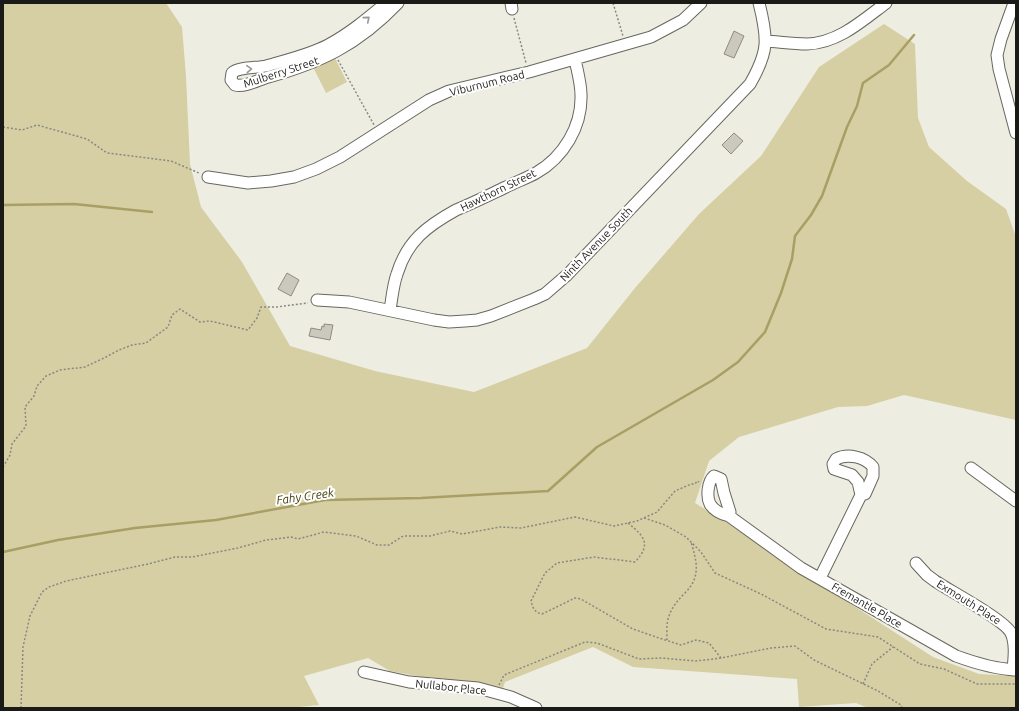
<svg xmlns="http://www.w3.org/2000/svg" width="1019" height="711" viewBox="0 0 1019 711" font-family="Ubuntu,sans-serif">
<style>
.green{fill:#d6cfa4}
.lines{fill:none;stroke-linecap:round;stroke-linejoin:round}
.stream{stroke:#a89f65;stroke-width:2.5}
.building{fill:#cbc9be;stroke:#8e8c82}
.minor-casing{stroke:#68675e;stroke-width:13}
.path{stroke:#888880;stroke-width:1.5;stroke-dasharray:2 2;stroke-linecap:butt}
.minor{stroke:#fff;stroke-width:11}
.oneway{stroke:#989896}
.labels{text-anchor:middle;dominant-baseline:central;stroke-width:4;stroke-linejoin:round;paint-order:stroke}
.street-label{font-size:11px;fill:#1a1a16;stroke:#fff}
.water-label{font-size:12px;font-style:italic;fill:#443d0e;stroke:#fff}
</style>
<rect width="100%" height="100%" fill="#eeede2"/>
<path class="green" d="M 3,3 L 166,3 L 182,27 L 186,76 L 190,164 L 201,207 L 242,262 L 290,346 L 375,371 L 474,392 L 587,348 L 635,288 L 699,214 L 761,156 L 819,67 L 884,24 L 915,44 L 918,118 L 929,147 L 967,181 L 1006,209 L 1016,237 L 1016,420 L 904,395 L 867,406 L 838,407 L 739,437 L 709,461 L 695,503 L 759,542 L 809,577 L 933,657 L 979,674 L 1016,676 L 1016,708 L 868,708 L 856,703 L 799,707 L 797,679 L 633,667 L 593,647 L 505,682 L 503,688 L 427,678 L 390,671 L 368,658 L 304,676 L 319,705 L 289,708 L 3,708 Z
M 334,56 L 347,82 L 326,93 L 313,67 Z"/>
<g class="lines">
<path class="stream" d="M 3,205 L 74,204 L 152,212
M 3,552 L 58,540 L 135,528 L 216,520 L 325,500 L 421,498 L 548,491 L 597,447 L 713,380 L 738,362 L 765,332 L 781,293 L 792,259 L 795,236 L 811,215 L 822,196 L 847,127 L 857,106 L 863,83 L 889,65 L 914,35"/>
</g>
<path class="building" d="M 734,31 L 744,36 L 734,58 L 724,54 Z
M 734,133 L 743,141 L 731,154 L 722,145 Z
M 287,273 L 299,280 L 291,296 L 278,289 Z
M 324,324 L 333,325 L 330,340 L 309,336 L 311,328 L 321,330 L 322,326 L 324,327 Z"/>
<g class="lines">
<g class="minor-casing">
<path id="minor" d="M 386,3 C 368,18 349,34 328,45 C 309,55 286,60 266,66 C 257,68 238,67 232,73 L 231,80 L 235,85 C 245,87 256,81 265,78 C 320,63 358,45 398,3
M 511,3 L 512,9
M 1014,3 L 1001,39 L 997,55 L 999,69 L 1016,133
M 766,41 C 780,42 794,44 807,44 C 838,43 862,21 886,3
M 208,177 L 248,183 L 271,181 L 294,177 L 316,169 L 340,157 L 429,100 L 449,91 L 529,72 L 651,37 L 683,20 L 701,3
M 317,300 L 349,302 L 434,320 L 449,322 L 465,321 L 477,320 L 491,316 L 534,299 L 545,294 L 567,275 L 750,84 C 769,51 768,39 759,3
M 390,310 C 392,298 393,285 397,274 C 407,241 427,226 456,210 C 473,203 489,195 506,187 C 516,182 527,178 536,173 C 564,157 582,126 581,95 C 581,83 577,70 575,59
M 971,468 L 1016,501
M 729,516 L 730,512 L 724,493 L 721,479 L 714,476 C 708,481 706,496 710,504 C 714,511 721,514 729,516 L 801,568 L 956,656 C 975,663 996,669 1016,670
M 916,563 L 927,575 L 935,581 C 950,591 1005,620 1011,633 C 1016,644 1014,658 1013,670
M 820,578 L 861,495 L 865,494 L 873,476 L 873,467 C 865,457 848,453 836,459 L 833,464 L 834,469 L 852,475 L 858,482 L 861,495
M 364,672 L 409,682 L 478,688 L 511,697 L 536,708"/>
</g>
<path class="path" d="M 613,3 L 623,36
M 514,18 L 526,63
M 338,60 L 374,125
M 3,127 L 22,130 L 37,125 L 87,139 L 107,153 L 171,161 L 199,173
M 3,467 L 10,455 L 12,444 L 26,426 L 25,407 L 34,396 L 37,386 L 46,376 L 60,370 L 85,367 L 106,357 L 119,350 L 132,345 L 146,343 L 168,327 L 172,315 L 180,309 L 200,322 L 210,321 L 248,330 L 257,318 L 261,307 L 277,307 L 308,303
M 644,518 L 665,525 L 686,537 L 701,552 L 715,573 L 761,594 L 826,629 L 878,637 L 920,664 L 944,669 L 977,684 L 1016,684
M 628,523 C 644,536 652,544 635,562 L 594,557 L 557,563 L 545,573 L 531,601 C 533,608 534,612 542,614 L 575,598 L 581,599 L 633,629 L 659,638 L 681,645 L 696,640 L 709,643 L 721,658 L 771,648 L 795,646 L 814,660 L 878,691 L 901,705 L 902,708
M 667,640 C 667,633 666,623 669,616 C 672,607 678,600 685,593 C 701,577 697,562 691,542
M 863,684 L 872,664 L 893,647
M 499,685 L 504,675 L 585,642 L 597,643 L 639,659 L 661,658 L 696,661 L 721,658
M 21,708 L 23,647 L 30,616 L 42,592 L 49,587 L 66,581 L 148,564 L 175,557 L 192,557 L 238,548 L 266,540 L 291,537 L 298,539 L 324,532 L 356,536 L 377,545 L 389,545 L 403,536 L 430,536 L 450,531 L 462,534 L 500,527 L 521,528 L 575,517 L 614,526 L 637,521 L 657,512 L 675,491 L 691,484 L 695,484 L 697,481 L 699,482"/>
<use href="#minor" class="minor"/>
</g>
<defs><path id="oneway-chevron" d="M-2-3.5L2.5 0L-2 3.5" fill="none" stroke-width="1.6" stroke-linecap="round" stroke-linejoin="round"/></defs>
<g class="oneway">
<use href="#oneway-chevron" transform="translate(367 19) rotate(-40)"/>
<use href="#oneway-chevron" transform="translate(249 69) rotate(-4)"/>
</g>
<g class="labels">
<g class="street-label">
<text transform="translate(281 72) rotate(-18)">Mulberry Street</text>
<text transform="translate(487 83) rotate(-14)">Viburnum Road</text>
<text transform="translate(498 190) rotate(-26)">Hawthorn Street</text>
<text transform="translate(596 244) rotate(-46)">Ninth Avenue South</text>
<text transform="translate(969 602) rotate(32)">Exmouth Place</text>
<text transform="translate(867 605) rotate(30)">Fremantle Place</text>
<text transform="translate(451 687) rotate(6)">Nullabor Place</text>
</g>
<g class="water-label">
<text transform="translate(305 496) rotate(-8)">Fahy Creek</text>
</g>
</g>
<rect width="1019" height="711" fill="none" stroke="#1a1a16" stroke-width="8"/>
</svg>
